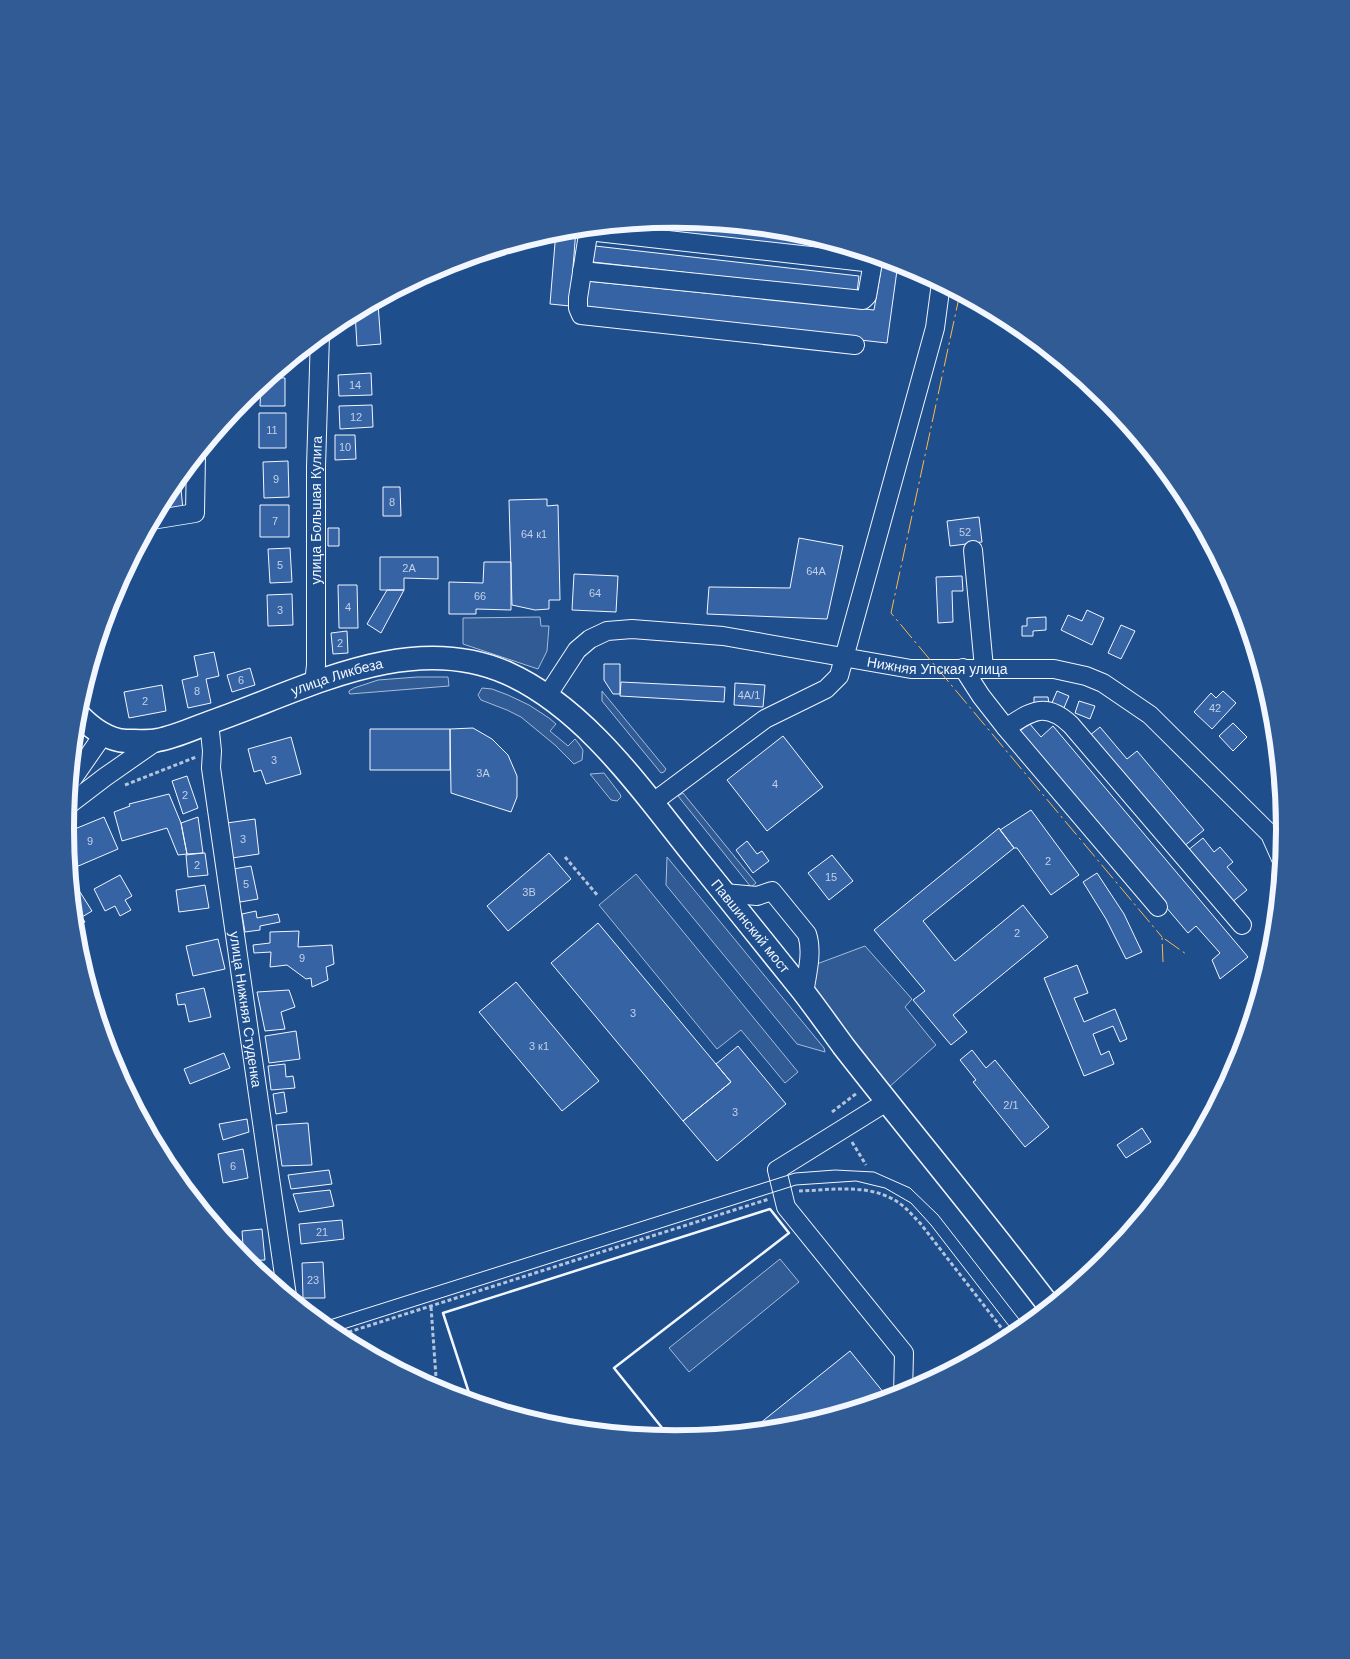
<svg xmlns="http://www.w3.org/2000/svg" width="1350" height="1659" viewBox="0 0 1350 1659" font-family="Helvetica,sans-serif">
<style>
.built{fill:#305b95;stroke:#a8bbd7}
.building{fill:#3563a3;stroke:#f2f6ff}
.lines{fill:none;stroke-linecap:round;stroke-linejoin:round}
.minor-casing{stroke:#f2f6ff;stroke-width:20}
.major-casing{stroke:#f2f6ff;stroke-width:25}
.path{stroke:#b3c4dc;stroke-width:3;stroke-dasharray:4 2.5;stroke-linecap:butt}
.minor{stroke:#1f4e8c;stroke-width:18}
.major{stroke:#1f4e8c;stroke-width:22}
.tram{stroke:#f2f6ff;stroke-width:1}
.wall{stroke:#f2f6ff;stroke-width:2.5}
.power{stroke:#ffb74d;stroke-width:1;stroke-dasharray:18 4 2.5 4;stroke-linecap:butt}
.labels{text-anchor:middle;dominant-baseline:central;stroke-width:4;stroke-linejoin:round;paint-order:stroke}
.number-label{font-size:11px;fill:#c3d1e8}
.street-label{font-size:14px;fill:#f2f6ff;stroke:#1f4e8c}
.rim{fill:none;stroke:#f2f6ff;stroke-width:6}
</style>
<rect width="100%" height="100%" fill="#1f4e8c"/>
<path class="built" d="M 540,617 L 541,626 L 549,626 L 547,651 L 538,669 L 463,644 L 463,618 Z
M 417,677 L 448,677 L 449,686 L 350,694 L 349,693 L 349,691 L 354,688 L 378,680 Z
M 482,688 L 492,689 L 508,695 L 529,705 L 549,718 L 556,724 L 550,731 L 568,746 L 575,739 L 579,744 L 583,750 L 582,760 L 574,764 L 555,745 L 521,717 L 507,710 L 481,700 L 478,695 Z
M 602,691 L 666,769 L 664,772 L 661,773 L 602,701 Z
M 604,773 L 620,794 L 621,797 L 617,801 L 611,800 L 590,774 Z
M 683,793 L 756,883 L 751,887 L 678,796 Z
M 667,857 L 824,1048 L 825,1052 L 797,1044 L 666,885 Z
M 636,874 L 798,1072 L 785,1083 L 741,1030 L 717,1049 L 599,905 Z
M 865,946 L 912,999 L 905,1007 L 936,1045 L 888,1088 L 798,971 Z
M 780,1259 L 799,1282 L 689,1372 L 669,1348 Z"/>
<path class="building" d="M 675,220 L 794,231 L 862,252 L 862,257 L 620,225 Z
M 576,229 L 570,306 L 550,304 L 556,231 Z
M 595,246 L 859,276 L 857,292 L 593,262 Z
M 883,258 L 898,263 L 887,343 L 584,309 L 586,281 L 874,310 Z
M 370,304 L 378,304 L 381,344 L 357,346 L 355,312 Z
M 371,373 L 372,395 L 339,396 L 338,375 Z
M 269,377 L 285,378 L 285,406 L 260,406 L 261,384 Z
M 372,405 L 373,427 L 340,429 L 339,406 Z
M 259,413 L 286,413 L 286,448 L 259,448 Z
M 335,435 L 355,435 L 356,459 L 335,460 Z
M 288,461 L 289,497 L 264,498 L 263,462 Z
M 383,487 L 400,487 L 401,516 L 383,516 Z
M 181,489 L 183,510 L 156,513 L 168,490 Z
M 547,499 L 547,506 L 558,505 L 560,600 L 549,600 L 549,609 L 535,610 L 512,605 L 509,500 Z
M 260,505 L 289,505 L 289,537 L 260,537 Z
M 979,517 L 982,542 L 950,546 L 947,521 Z
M 328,528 L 339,528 L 339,546 L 328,546 Z
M 799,538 L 843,546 L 827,619 L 707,614 L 709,587 L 790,588 Z
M 290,548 L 292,582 L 270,583 L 268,549 Z
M 380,557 L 438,557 L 438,579 L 404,578 L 404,590 L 380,590 Z
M 484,562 L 511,562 L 511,610 L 476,609 L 476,614 L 449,614 L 449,582 L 483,583 Z
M 574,574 L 618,576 L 616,612 L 572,610 Z
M 962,576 L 963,591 L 952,591 L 953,622 L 938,623 L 936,577 Z
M 338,585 L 357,585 L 358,628 L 339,628 Z
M 387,590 L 404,590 L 381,633 L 367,624 Z
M 292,594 L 293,625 L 268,626 L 267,595 Z
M 1087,610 L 1104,618 L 1092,645 L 1061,630 L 1068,615 L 1082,621 Z
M 1046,617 L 1046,630 L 1033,631 L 1033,636 L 1022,636 L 1022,626 L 1027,626 L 1027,618 Z
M 1121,625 L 1135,631 L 1121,659 L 1108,653 Z
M 347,631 L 348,653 L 333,654 L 331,633 Z
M 214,652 L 219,676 L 206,679 L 211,703 L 188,708 L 182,680 L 198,676 L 194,656 Z
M 604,664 L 620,664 L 620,694 L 613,694 L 604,680 Z
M 250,668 L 255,685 L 232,692 L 227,675 Z
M 621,682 L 725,687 L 724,702 L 620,696 Z
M 735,683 L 765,685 L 763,707 L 734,705 Z
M 162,685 L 166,711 L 129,718 L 124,692 Z
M 1057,691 L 1069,696 L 1063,710 L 1051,705 Z
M 1223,691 L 1236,703 L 1212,729 L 1194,712 L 1211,693 L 1216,698 Z
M 1034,697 L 1048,697 L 1049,704 L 1034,704 Z
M 1079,701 L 1095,706 L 1090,719 L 1075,713 Z
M 1029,723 L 1041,737 L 1053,726 L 1248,957 L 1220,979 L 1212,960 L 1220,953 L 1196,926 L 1188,933 L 1018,733 Z
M 1233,723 L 1247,737 L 1233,751 L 1219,736 Z
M 1100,727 L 1127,759 L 1137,751 L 1204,830 L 1183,847 L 1089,736 Z
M 473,728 L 492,739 L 508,755 L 517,776 L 517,797 L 511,812 L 451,793 L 450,729 Z
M 370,729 L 450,729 L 450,770 L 370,770 Z
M 783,736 L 823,787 L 767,831 L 727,780 Z
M 291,737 L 301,774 L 266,784 L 261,770 L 254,772 L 248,749 Z
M 187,776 L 198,808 L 183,814 L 172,781 Z
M 169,794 L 181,823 L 187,854 L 178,855 L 167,828 L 122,841 L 114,812 L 130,806 L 129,804 Z
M 1031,810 L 1079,875 L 1051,895 L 1017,848 L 1014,848 L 1000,830 Z
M 104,817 L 118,849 L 69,870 L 65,833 Z
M 198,817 L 203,853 L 187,854 L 181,823 Z
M 255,819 L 259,854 L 232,858 L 227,823 Z
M 999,828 L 1014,848 L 923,921 L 955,961 L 1023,905 L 1048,937 L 953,1015 L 967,1032 L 951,1045 L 913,1000 L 925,991 L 874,930 Z
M 1203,838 L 1214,852 L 1220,847 L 1233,862 L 1227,867 L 1247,890 L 1231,903 L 1187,851 Z
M 747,841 L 757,854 L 762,851 L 769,861 L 753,873 L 736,850 Z
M 203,853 L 205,853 L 208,875 L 188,877 L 186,855 Z
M 549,853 L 571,879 L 508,931 L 487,906 Z
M 832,855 L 853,881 L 829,900 L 808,873 Z
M 251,866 L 258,899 L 240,902 L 233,869 Z
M 1097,873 L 1124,914 L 1142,952 L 1126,959 L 1106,919 L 1083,882 Z
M 120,875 L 132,896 L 125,900 L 131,910 L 120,916 L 115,906 L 105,911 L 94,889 Z
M 205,885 L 209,908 L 179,912 L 176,890 Z
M 80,892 L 92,911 L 82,917 L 85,922 L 79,925 L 75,919 L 74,920 L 72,897 Z
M 256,911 L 257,918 L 278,914 L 280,922 L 260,926 L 260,930 L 245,932 L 242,914 Z
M 598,923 L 731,1082 L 683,1121 L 551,963 Z
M 299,931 L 298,947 L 332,945 L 334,964 L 326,967 L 328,980 L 312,987 L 311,978 L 306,979 L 287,965 L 270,967 L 271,952 L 254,953 L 253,945 L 270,943 L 270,932 Z
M 218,939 L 225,969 L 193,976 L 186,946 Z
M 1077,965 L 1088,993 L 1074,998 L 1084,1022 L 1115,1009 L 1127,1039 L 1120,1042 L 1113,1026 L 1093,1034 L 1101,1055 L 1109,1051 L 1114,1064 L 1084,1076 L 1044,978 Z
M 516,982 L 599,1081 L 562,1111 L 479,1012 Z
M 204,988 L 211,1017 L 189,1022 L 185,1004 L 178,1005 L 176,994 Z
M 289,990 L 295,1007 L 281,1012 L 285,1029 L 265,1031 L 257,992 Z
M 296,1031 L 300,1059 L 269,1063 L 265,1036 Z
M 738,1046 L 786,1104 L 717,1161 L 683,1121 L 731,1082 L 716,1064 Z
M 972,1050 L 986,1068 L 995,1060 L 1049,1127 L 1025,1147 L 973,1082 L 976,1080 L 960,1060 Z
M 224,1053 L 230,1068 L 190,1084 L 184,1069 Z
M 285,1064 L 286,1077 L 293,1076 L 295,1088 L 271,1090 L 268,1066 Z
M 284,1092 L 287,1112 L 276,1114 L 273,1094 Z
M 247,1119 L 249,1132 L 223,1140 L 219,1124 Z
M 308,1123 L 312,1165 L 282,1166 L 276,1125 Z
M 1142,1128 L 1151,1142 L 1126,1158 L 1117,1145 Z
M 243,1149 L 248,1178 L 223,1183 L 218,1154 Z
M 329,1170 L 332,1184 L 291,1189 L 288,1175 Z
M 330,1190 L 334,1206 L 299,1212 L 293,1194 Z
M 342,1220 L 344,1239 L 301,1244 L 299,1224 Z
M 262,1229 L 265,1260 L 244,1261 L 231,1246 L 243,1245 L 242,1231 Z
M 323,1262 L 325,1298 L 303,1298 L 302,1263 Z
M 850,1351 L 888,1398 L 884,1400 L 794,1428 L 749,1432 Z"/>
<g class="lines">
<g class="minor-casing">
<g id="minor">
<path d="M 589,228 L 578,298 L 578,308 L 581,315 L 855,345"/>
<path d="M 588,231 L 873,263"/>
<path d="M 582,271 L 863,300 L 867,296 L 874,256"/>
<path d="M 152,520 L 195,513 L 196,456"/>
<path d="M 973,550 L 984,668"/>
<path d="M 963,668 L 981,696 L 1006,728 L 1158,907"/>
<path id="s1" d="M 314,684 L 316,665 L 316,467 L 320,335"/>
<path id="s2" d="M 547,696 L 577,650 L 590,639 L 607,631 L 632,629 L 723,636 L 911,669 L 1054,669 L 1086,676 L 1103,683 L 1150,715 L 1270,834 L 1282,861"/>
<path id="s3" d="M 209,722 L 212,751 L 211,768 L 287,1296"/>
<path d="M 1006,728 C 1031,711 1046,701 1071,725 L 1242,925"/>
<path d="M 69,784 L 103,735"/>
<path d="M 652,803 L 765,719 L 826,689 L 839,676 L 935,328 L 941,283"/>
<path d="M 67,806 L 105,777 L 158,740"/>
<path d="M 724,893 L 757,896 L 772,891 L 807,934 C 813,952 807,974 804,993"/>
<path d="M 888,1101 L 777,1170 L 786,1207 L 904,1353 L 903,1395"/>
</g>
</g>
<g class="major-casing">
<g id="major">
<path id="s4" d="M 77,713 C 90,727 106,740 126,741 C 136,741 149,742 158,740 C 176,737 196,727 214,721 C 305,689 410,630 507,673 C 587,709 643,792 696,858 C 731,902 767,946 802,990 C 816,1008 830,1028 844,1047 C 912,1134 983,1219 1050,1307"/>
</g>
</g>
<path class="path" d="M 125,785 L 196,757
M 565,857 L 598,896
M 832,1112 L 857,1093
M 852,1142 L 866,1165
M 799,1191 C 833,1190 874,1182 903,1206 C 909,1211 914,1217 920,1223 L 1010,1339
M 431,1307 L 437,1391
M 336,1336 L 769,1199"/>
<use href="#minor" class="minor"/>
<use href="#major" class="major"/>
<path class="tram" d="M 320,1323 L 795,1173 L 835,1170 L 874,1172 L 910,1188 L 938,1215 L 1025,1327
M 331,1333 L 796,1185 L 856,1181 L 885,1188 L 911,1203 L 931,1225 L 1016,1335"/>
<path class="wall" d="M 472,1402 L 443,1313 L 770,1209 L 789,1233 L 614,1368 L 671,1439"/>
<path class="power" d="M 960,293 L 891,613 L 1162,937
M 1163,962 L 1162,937 L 1186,954"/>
</g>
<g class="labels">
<g class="number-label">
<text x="355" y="385">14</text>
<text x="356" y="417">12</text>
<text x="272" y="430">11</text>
<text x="345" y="447">10</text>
<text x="276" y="479">9</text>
<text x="392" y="502">8</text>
<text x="275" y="521">7</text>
<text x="965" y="532">52</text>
<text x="534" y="534">64 к1</text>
<text x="280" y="565">5</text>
<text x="409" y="568">2А</text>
<text x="816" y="571">64А</text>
<text x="595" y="593">64</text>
<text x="480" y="596">66</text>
<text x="348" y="607">4</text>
<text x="280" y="610">3</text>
<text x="340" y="643">2</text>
<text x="241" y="680">6</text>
<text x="197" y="691">8</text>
<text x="749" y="695">4А/1</text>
<text x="145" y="701">2</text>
<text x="1215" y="708">42</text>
<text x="274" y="760">3</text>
<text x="483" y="773">3А</text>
<text x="775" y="784">4</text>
<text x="185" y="795">2</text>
<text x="243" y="839">3</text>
<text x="90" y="841">9</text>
<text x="1048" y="861">2</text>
<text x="197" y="865">2</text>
<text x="831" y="877">15</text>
<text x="246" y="884">5</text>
<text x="529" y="892">3В</text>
<text x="1017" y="933">2</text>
<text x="302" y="958">9</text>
<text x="633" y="1013">3</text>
<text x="539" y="1046">3 к1</text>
<text x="1011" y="1105">2/1</text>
<text x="735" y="1112">3</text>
<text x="233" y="1166">6</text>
<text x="322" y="1232">21</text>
<text x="313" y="1280">23</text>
</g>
<g class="street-label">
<text stroke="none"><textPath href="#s1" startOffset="174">улица Большая Кулига</textPath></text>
<text stroke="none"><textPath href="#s2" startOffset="424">Нижняя Упская улица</textPath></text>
<text stroke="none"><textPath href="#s4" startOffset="280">улица Ликбеза</textPath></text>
<text stroke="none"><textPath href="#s4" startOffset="809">Павшинский мост</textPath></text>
<text stroke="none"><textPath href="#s3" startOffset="290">улица Нижняя Cтуденкa</textPath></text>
</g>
</g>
<path d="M0 0H1350V1659H0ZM74 829a601 601 0 1 1 1202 0a601 601 0 1 1-1202 0Z" fill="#305b95" fill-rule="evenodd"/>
<path class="rim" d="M74 829a601 601 0 1 1 1202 0a601 601 0 1 1-1202 0Z"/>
</svg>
